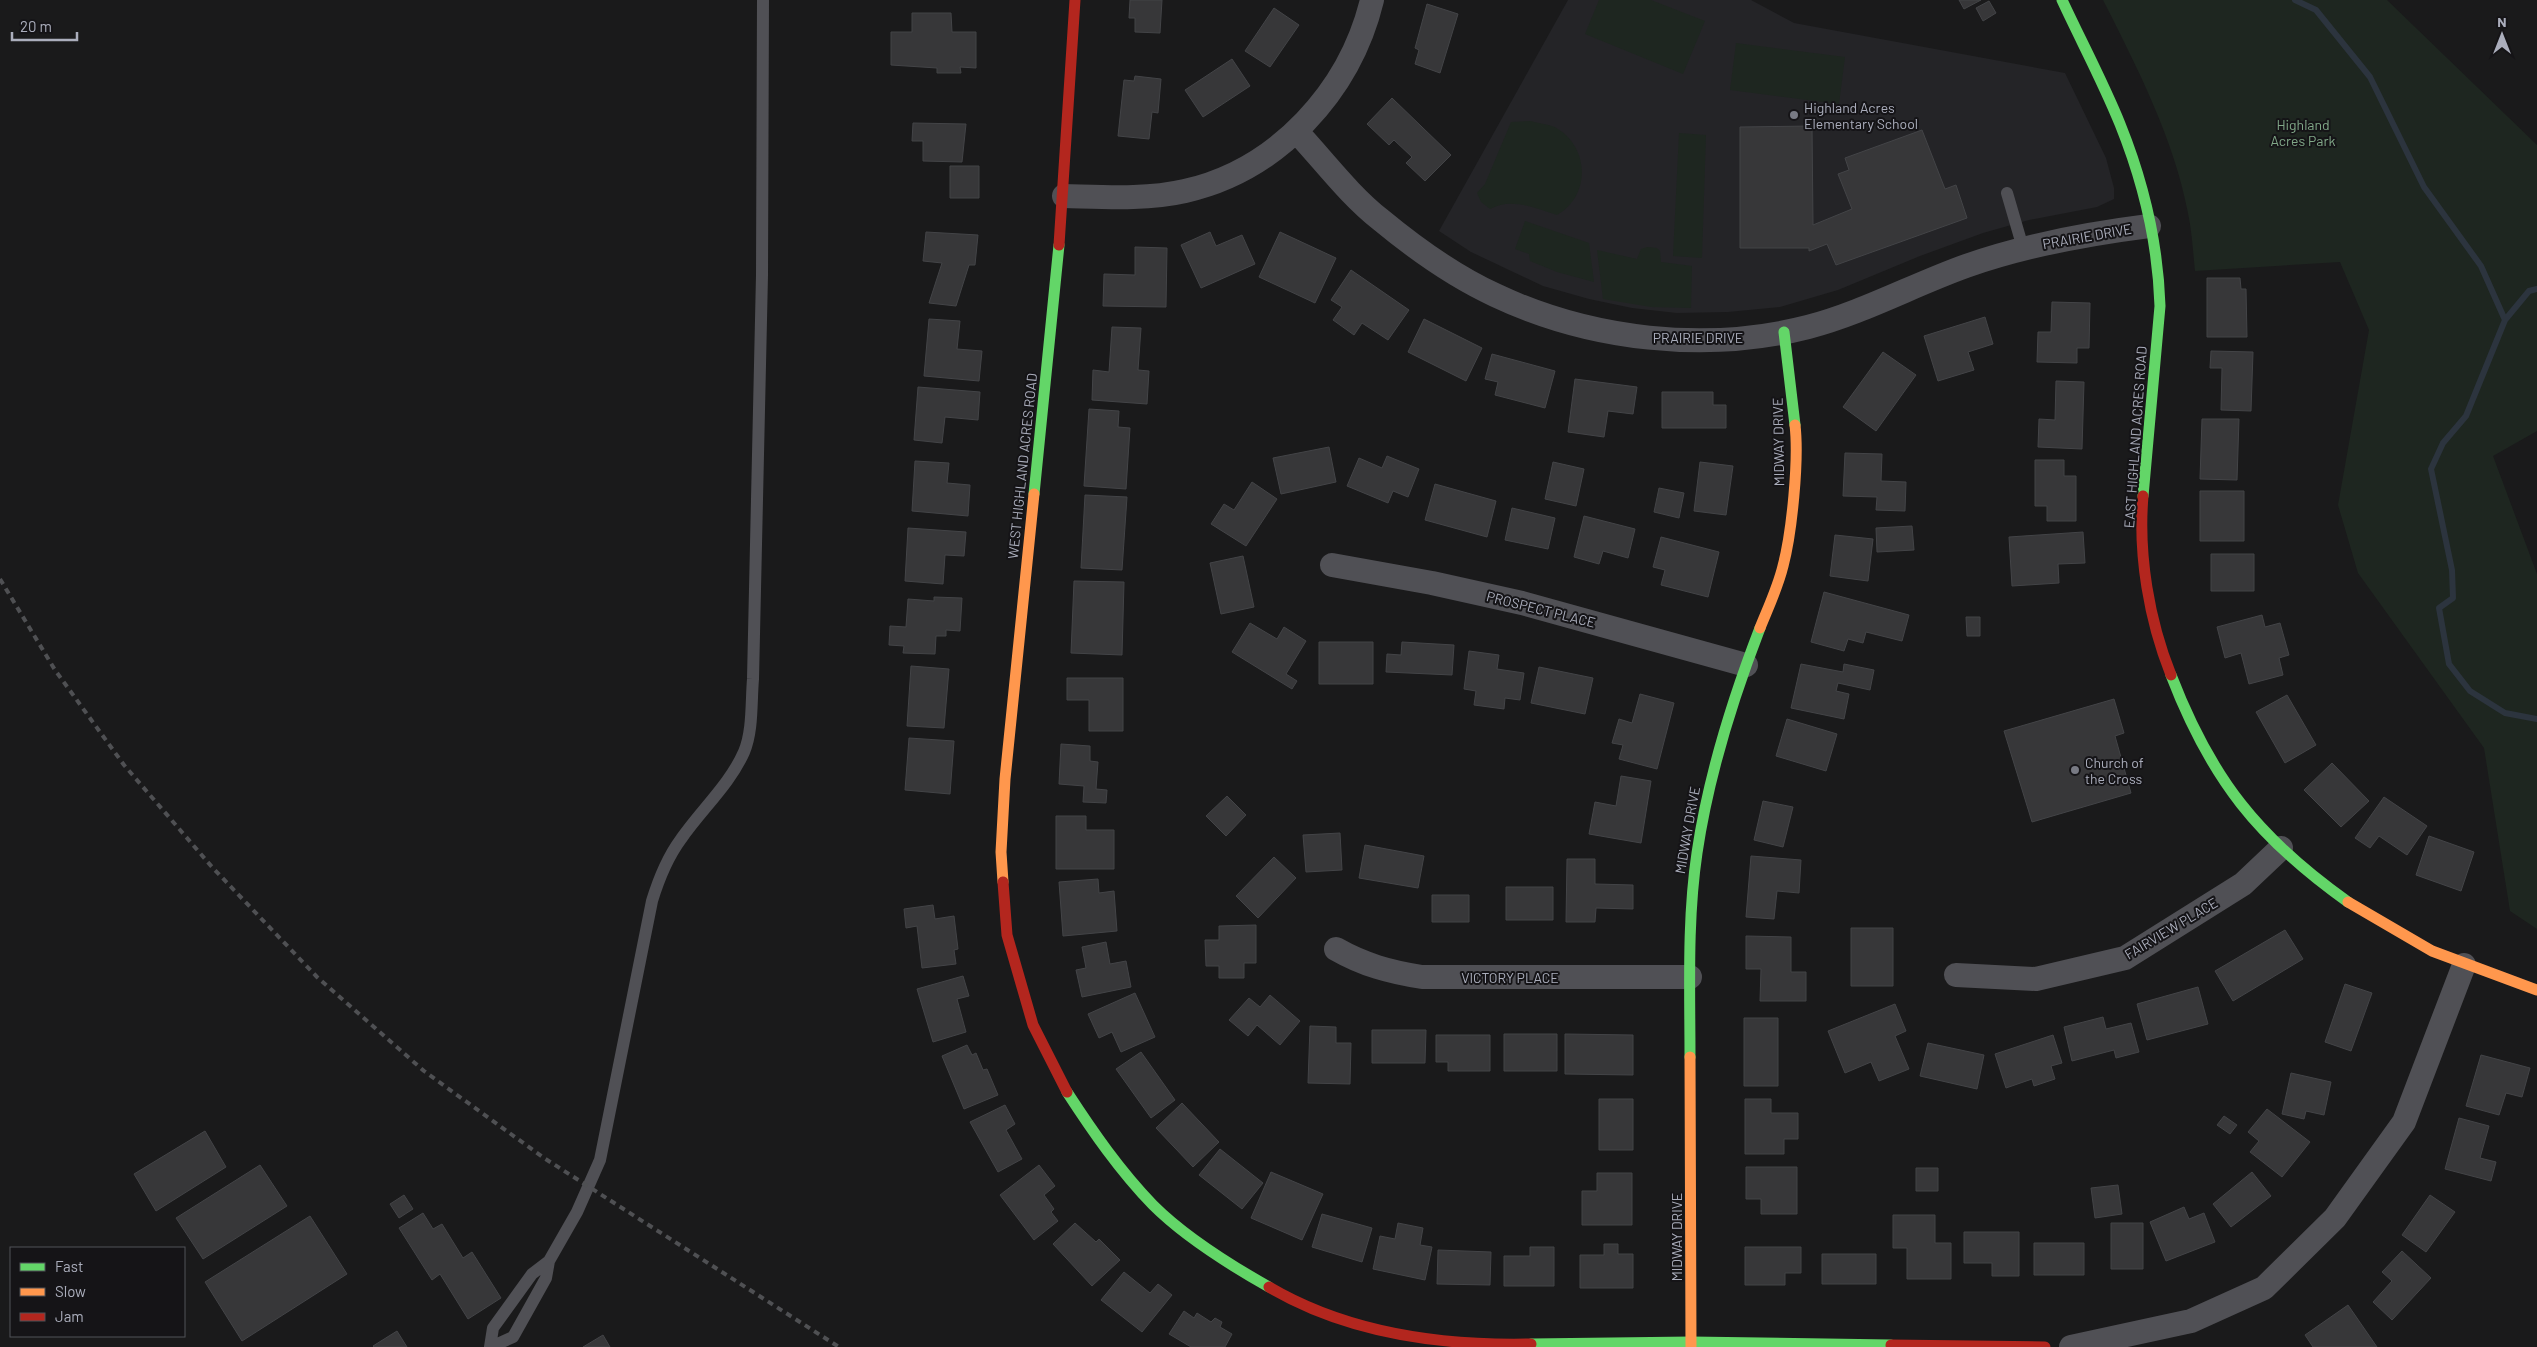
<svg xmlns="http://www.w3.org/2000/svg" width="2537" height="1347" viewBox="0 0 2537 1347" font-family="Barlow,sans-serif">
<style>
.built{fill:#242427}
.green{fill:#1e2620}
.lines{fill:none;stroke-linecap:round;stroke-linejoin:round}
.stream{stroke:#2c343e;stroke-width:6}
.building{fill:#373739;stroke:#434447}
.lane{stroke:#505055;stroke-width:12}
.street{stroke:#505055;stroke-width:24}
.fast{stroke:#63d668;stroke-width:11}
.slow{stroke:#ff974d;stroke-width:11}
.jam{stroke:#b3261e;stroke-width:11}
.rail{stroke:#4f5053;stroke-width:4;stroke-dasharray:6 5;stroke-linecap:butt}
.poi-dot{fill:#787a84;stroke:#151417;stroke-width:2}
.labels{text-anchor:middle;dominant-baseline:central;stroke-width:4;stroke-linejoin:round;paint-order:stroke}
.poi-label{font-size:14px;fill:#abaebc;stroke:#151417;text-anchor:start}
.park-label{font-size:14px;fill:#81a888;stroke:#151417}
.street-label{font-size:14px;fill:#abaebc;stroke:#151417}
</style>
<rect width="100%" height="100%" fill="#1a1a1b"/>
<path class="built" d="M 1568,0 L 1751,0 L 1794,23 L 2065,73 L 2106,158 L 2114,188 L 2114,199 L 2097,207 L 2029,220 L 1983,233 L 1920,256 L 1838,290 L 1780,307 L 1728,312 L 1677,313 L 1632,308 L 1589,299 L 1543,286 L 1471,252 L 1439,231 Z"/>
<path class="green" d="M 1599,0 L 1651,0 L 1705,21 L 1683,74 L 1585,34 Z
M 2103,0 L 2387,0 L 2537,145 L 2537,431 L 2493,456 L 2537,574 L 2537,929 L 2510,911 L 2484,748 L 2358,573 L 2338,505 L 2369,330 L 2340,262 L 2195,271 C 2193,252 2192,232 2188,213 C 2174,139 2137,67 2103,0 Z
M 1736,43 L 1845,57 L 1839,104 L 1730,90 Z
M 1531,121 C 1539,124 1551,124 1558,129 C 1590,149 1590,197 1557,215 C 1534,208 1511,197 1490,209 L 1481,202 L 1477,193 L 1485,184 L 1511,122 Z
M 1679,133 L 1706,135 L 1702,258 L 1673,256 Z
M 1525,221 L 1589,243 L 1594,282 L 1557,272 L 1530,261 L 1529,254 L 1515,249 Z
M 1647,247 L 1657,248 L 1660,251 L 1661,262 L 1692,266 L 1691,308 L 1651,307 L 1603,299 L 1597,250 L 1637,259 L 1641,249 Z"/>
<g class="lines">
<path class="stream" d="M 2295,0 L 2316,10 L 2370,77 L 2424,187 L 2481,266 L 2505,320 L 2466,416 L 2443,443 L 2431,469 L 2452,570 L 2453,598 L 2439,608 L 2449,664 L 2470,691 L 2505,713 L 2537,719
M 2505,320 L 2529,291 L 2537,289"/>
</g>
<path class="building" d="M 1130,0 L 1162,0 L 1160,33 L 1135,32 L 1135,18 L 1129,18 Z
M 1959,0 L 1981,0 L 1964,9 Z
M 1989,1 L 1996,13 L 1983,21 L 1976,8 Z
M 1427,4 L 1458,14 L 1440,73 L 1415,64 L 1419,50 L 1415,48 Z
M 1274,8 L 1299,25 L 1270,67 L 1245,51 Z
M 912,13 L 951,13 L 952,32 L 976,32 L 976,68 L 960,67 L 961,73 L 937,73 L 937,68 L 891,65 L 891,32 L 912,32 Z
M 1232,59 L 1250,86 L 1203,117 L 1185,90 Z
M 1135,76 L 1161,79 L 1158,113 L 1152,112 L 1149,139 L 1118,136 L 1124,80 L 1134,81 Z
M 1392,98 L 1451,155 L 1425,181 L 1406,163 L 1412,157 L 1394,140 L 1389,145 L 1367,124 Z
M 913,123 L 966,124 L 962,162 L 923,161 L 923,141 L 912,141 Z
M 1812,126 L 1813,225 L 1852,209 L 1838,174 L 1849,170 L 1845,158 L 1922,130 L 1945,189 L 1956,185 L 1967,218 L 1836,265 L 1827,244 L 1809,251 L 1809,248 L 1740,248 L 1740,127 Z
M 950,166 L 979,166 L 979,198 L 950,198 Z
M 926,232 L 978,235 L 975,265 L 969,265 L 956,306 L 929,303 L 942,263 L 923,261 Z
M 1210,232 L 1216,246 L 1242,235 L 1255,264 L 1201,288 L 1181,245 Z
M 1280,232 L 1336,258 L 1315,303 L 1259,277 Z
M 1135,247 L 1167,248 L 1166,307 L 1103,306 L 1104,274 L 1135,275 Z
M 1351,270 L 1409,310 L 1388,340 L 1362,323 L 1354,335 L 1333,320 L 1342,307 L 1331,300 Z
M 2207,278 L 2240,278 L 2241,289 L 2246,289 L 2247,337 L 2207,337 Z
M 2052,302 L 2090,303 L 2089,348 L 2077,348 L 2077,363 L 2037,362 L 2038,332 L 2051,332 Z
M 1985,317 L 1993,344 L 1968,352 L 1974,370 L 1938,381 L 1924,336 Z
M 929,319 L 960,321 L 957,349 L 982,351 L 979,381 L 924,376 Z
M 1424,319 L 1482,348 L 1466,381 L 1408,352 Z
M 1112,327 L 1141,328 L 1138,370 L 1149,371 L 1147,404 L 1092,400 L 1093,370 L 1109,372 Z
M 2211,351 L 2253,352 L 2251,411 L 2221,410 L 2222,368 L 2210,368 Z
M 1883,352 L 1916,375 L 1876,431 L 1843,407 Z
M 1492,354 L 1555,371 L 1545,408 L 1495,395 L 1498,382 L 1485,379 Z
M 1575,379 L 1637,387 L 1633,414 L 1608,411 L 1604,437 L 1568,432 Z
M 2056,381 L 2084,382 L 2082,449 L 2038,447 L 2039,419 L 2055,420 Z
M 918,387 L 980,392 L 978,420 L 945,417 L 942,443 L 914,440 Z
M 1662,392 L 1713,392 L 1713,405 L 1726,405 L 1726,428 L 1662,428 Z
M 1089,409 L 1119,411 L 1118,427 L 1130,428 L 1126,489 L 1084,486 Z
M 2202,419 L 2239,419 L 2237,480 L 2200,479 Z
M 1329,447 L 1336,482 L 1281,494 L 1273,458 Z
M 1845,453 L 1882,454 L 1881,481 L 1906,482 L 1905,511 L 1876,510 L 1877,497 L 1843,496 Z
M 1387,456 L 1419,469 L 1408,497 L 1393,491 L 1388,503 L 1347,486 L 1359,458 L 1382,468 Z
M 2035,460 L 2064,460 L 2064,476 L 2076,476 L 2076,521 L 2047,521 L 2047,506 L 2035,506 Z
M 915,461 L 949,463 L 947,483 L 970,485 L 968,516 L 912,511 Z
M 1553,462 L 1584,469 L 1576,506 L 1545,499 Z
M 1700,462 L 1733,466 L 1726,515 L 1694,511 Z
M 1252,482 L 1277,499 L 1246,546 L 1211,524 L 1224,504 L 1234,510 Z
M 1435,484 L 1496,501 L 1487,537 L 1425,520 Z
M 1659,488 L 1684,493 L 1679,518 L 1654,512 Z
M 2200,491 L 2244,491 L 2244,541 L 2200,541 Z
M 1085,495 L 1127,497 L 1122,570 L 1081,568 Z
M 1512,508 L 1555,518 L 1548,549 L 1505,540 Z
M 1584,516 L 1635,529 L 1628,558 L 1603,551 L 1599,564 L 1574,557 Z
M 1912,526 L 1914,550 L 1877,552 L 1876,528 Z
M 908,528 L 966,532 L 964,556 L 945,555 L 943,584 L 905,581 Z
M 2083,532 L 2085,563 L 2058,564 L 2059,583 L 2012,586 L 2009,537 Z
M 1835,535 L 1873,539 L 1868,581 L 1830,576 Z
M 1661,537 L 1719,552 L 1708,597 L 1661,585 L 1665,570 L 1653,567 Z
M 2211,554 L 2254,554 L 2254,591 L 2211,591 Z
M 1243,556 L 1254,607 L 1221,614 L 1210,563 Z
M 1074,581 L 1124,582 L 1122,655 L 1071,653 Z
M 1824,592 L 1909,615 L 1902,641 L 1866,632 L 1863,643 L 1848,639 L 1844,651 L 1811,642 Z
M 934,597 L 962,598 L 960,631 L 946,630 L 946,636 L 936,636 L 935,654 L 903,653 L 904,646 L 889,645 L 890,626 L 906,627 L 908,599 L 934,601 Z
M 2262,615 L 2265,627 L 2280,623 L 2289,655 L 2279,658 L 2283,675 L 2249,684 L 2241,653 L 2225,658 L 2217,627 Z
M 1966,617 L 1980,617 L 1980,636 L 1967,636 Z
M 1250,623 L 1277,639 L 1284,627 L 1306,641 L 1286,674 L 1297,681 L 1292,689 L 1232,652 Z
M 1319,642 L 1373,642 L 1373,684 L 1319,684 Z
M 1402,642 L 1454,645 L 1452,675 L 1386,672 L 1387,654 L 1401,655 Z
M 1469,651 L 1499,655 L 1497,669 L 1524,673 L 1520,700 L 1505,698 L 1504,709 L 1474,705 L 1476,691 L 1464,689 Z
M 1801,664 L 1843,672 L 1844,664 L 1874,670 L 1870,690 L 1838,683 L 1836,691 L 1849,694 L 1844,719 L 1791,708 Z
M 911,666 L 949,669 L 944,728 L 907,726 Z
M 1539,667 L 1593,678 L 1585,714 L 1531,703 Z
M 1067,678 L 1123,678 L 1123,731 L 1089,731 L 1089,700 L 1067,700 Z
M 1640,694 L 1674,703 L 1657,769 L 1619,759 L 1623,745 L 1612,743 L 1619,719 L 1632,723 Z
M 2287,695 L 2316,745 L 2285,763 L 2256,712 Z
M 2114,699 L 2124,733 L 2115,736 L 2131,793 L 2032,822 L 2004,731 Z
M 1787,719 L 1837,734 L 1826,771 L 1776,756 Z
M 909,738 L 954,741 L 950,794 L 905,790 Z
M 1061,744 L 1090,746 L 1090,761 L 1098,762 L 1096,789 L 1107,790 L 1106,803 L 1083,802 L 1084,786 L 1059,784 Z
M 2332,763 L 2369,801 L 2341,827 L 2304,790 Z
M 1621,776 L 1651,781 L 1641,843 L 1589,834 L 1595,802 L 1616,806 Z
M 1227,796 L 1246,815 L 1226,836 L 1206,816 Z
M 2384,797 L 2427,826 L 2407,855 L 2379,836 L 2370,848 L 2355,838 Z
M 1763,801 L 1793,807 L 1783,847 L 1754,840 Z
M 1056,816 L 1086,816 L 1086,830 L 1114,830 L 1114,869 L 1056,869 Z
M 1340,833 L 1342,870 L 1306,872 L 1303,835 Z
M 2429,836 L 2474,852 L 2461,891 L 2416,875 Z
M 1365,845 L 1424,856 L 1418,888 L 1359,878 Z
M 1751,856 L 1801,860 L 1799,893 L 1777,891 L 1774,919 L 1746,917 Z
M 1274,857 L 1296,878 L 1258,918 L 1236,896 Z
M 1567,859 L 1595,859 L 1595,884 L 1633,885 L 1633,909 L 1596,908 L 1595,922 L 1566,922 Z
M 1098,879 L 1099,893 L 1114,891 L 1117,931 L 1063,936 L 1059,882 Z
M 1506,887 L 1553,887 L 1553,920 L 1506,920 Z
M 1432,895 L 1469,895 L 1469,922 L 1432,922 Z
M 933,905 L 935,919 L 954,916 L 958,949 L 954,950 L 956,964 L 922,968 L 917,926 L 906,928 L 904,909 Z
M 1256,925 L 1256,963 L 1244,963 L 1244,978 L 1219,978 L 1219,966 L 1206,966 L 1205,940 L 1219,940 L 1219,926 Z
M 1851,928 L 1893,928 L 1893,986 L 1851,986 Z
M 2285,930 L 2303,959 L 2233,1001 L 2215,971 Z
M 1746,936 L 1791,937 L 1791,972 L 1806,972 L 1806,1001 L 1760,1001 L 1761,969 L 1746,969 Z
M 1106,942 L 1110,964 L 1126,961 L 1131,987 L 1082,997 L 1076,970 L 1086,968 L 1082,947 Z
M 963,976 L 969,996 L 957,999 L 966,1032 L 933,1042 L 917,989 Z
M 2345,984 L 2372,993 L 2351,1051 L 2325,1042 Z
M 2198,987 L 2208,1024 L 2147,1040 L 2137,1004 Z
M 1135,993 L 1155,1037 L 1121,1052 L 1112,1032 L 1099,1038 L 1088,1014 Z
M 1270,995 L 1300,1021 L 1280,1045 L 1257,1025 L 1248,1036 L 1229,1020 L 1249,998 L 1260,1007 Z
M 1895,1004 L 1906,1031 L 1895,1036 L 1909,1069 L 1879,1081 L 1871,1062 L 1845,1073 L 1828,1031 Z
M 2103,1017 L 2106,1029 L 2131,1023 L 2139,1052 L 2116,1058 L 2114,1050 L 2072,1061 L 2064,1027 Z
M 1744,1018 L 1778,1018 L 1778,1086 L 1744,1086 Z
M 1310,1026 L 1336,1027 L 1336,1043 L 1351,1043 L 1350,1084 L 1308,1083 Z
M 1372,1030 L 1426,1030 L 1425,1063 L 1372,1063 Z
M 1504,1034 L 1557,1034 L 1557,1071 L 1504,1071 Z
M 1565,1034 L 1633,1035 L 1633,1075 L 1565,1074 Z
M 1436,1035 L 1490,1035 L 1490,1071 L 1448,1071 L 1448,1062 L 1436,1062 Z
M 2053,1035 L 2062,1063 L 2051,1066 L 2055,1079 L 2034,1086 L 2032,1079 L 2006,1088 L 1995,1054 Z
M 1928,1043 L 1984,1055 L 1977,1089 L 1920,1076 Z
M 967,1045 L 972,1055 L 976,1053 L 983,1070 L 987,1069 L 998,1095 L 964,1109 L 942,1056 Z
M 1141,1052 L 1175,1100 L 1151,1118 L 1116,1069 Z
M 2481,1055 L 2530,1068 L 2522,1097 L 2506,1093 L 2499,1115 L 2466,1106 Z
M 2291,1073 L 2331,1082 L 2324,1115 L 2306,1111 L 2304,1119 L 2282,1114 Z
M 1599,1099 L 1633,1099 L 1633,1150 L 1599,1150 Z
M 1745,1099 L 1771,1099 L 1771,1113 L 1798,1113 L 1798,1139 L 1784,1139 L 1784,1154 L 1745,1154 Z
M 1182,1103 L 1219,1142 L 1193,1167 L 1156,1128 Z
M 1005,1105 L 1015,1124 L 1006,1130 L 1022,1159 L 998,1172 L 970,1122 Z
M 2267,1109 L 2310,1142 L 2282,1177 L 2250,1152 L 2259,1141 L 2248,1132 Z
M 2224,1116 L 2237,1125 L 2230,1134 L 2217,1125 Z
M 2459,1118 L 2489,1126 L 2480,1158 L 2496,1162 L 2491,1181 L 2445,1169 Z
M 205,1131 L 226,1167 L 156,1211 L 134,1174 Z
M 1220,1149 L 1263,1183 L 1242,1209 L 1199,1175 Z
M 260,1165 L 287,1206 L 203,1259 L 176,1218 Z
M 1039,1165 L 1055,1186 L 1044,1195 L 1054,1209 L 1051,1212 L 1058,1221 L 1034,1240 L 1000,1195 Z
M 1746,1167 L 1797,1167 L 1797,1214 L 1761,1214 L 1761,1199 L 1746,1199 Z
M 1916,1168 L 1938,1168 L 1938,1191 L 1916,1191 Z
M 1271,1172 L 1323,1194 L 1302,1240 L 1251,1218 Z
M 2252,1172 L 2271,1196 L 2231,1227 L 2213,1204 Z
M 1597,1173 L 1632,1173 L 1632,1225 L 1582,1225 L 1582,1191 L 1597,1191 Z
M 2118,1185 L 2122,1214 L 2095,1218 L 2091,1188 Z
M 404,1195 L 413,1209 L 399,1218 L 390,1204 Z
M 2430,1195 L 2455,1212 L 2426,1252 L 2402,1235 Z
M 2184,1207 L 2189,1219 L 2204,1213 L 2215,1242 L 2166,1261 L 2150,1222 Z
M 423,1213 L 433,1229 L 442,1224 L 463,1258 L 472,1252 L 501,1298 L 468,1319 L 440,1274 L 432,1280 L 399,1228 Z
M 1322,1214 L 1372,1228 L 1362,1262 L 1312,1247 Z
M 1893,1215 L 1935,1215 L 1935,1243 L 1951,1243 L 1951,1279 L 1907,1279 L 1907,1248 L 1893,1248 Z
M 310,1216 L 347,1274 L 242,1341 L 205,1282 Z
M 1075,1223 L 1096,1242 L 1099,1239 L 1120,1260 L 1092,1286 L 1053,1244 Z
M 1398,1223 L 1423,1228 L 1420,1245 L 1432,1247 L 1425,1280 L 1373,1269 L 1380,1236 L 1395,1239 Z
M 2111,1223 L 2143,1223 L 2143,1269 L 2111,1269 Z
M 1964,1232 L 2019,1232 L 2019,1276 L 1992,1276 L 1992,1263 L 1964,1263 Z
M 2034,1243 L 2084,1243 L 2084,1275 L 2034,1275 Z
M 1604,1244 L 1618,1244 L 1618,1254 L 1633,1254 L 1633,1288 L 1580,1288 L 1580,1255 L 1604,1255 Z
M 1530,1247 L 1554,1247 L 1554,1286 L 1504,1286 L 1504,1256 L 1530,1256 Z
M 1745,1247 L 1801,1247 L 1801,1273 L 1785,1273 L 1785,1285 L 1745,1285 Z
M 1438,1250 L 1491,1252 L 1490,1285 L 1437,1284 Z
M 2402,1251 L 2431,1278 L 2392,1320 L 2373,1302 L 2392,1281 L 2382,1272 Z
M 1822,1254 L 1876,1254 L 1876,1284 L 1822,1284 Z
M 1124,1272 L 1150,1293 L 1158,1284 L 1172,1295 L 1142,1332 L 1101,1300 Z
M 2348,1305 L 2377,1347 L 2313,1347 L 2305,1335 Z
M 1184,1311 L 1194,1318 L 1197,1313 L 1211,1322 L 1215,1318 L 1222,1322 L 1220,1327 L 1232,1334 L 1225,1347 L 1191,1347 L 1169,1334 Z
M 397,1331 L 407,1347 L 374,1347 L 373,1346 Z
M 603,1335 L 610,1347 L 583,1347 Z"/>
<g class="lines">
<path class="lane" d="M 2007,193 L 2023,248
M 490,1347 L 493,1328 L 532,1274 L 549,1261
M 491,1347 L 513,1337 L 546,1278 L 549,1261 L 577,1212 L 600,1160 L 652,901 C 659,878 667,858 681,839 C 701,810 730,784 744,752 C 753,731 751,702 753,679 L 762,275 L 763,0"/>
<path class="street" d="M 1297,132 C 1324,161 1350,196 1381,220 C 1416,249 1454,276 1495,295 C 1590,340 1706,353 1808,327 C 1862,313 1913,285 1966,266 C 2025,245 2086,234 2149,226
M 1064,196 C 1104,197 1146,200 1185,191 C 1278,170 1350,91 1372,0
M 1332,565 L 1432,583 L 1522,603 L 1746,665
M 1336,949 C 1364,965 1390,972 1422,977 L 1690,977
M 1956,975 L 2036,979 L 2125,958 L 2243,884 L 2281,848
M 2071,1347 L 2191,1321 L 2264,1288 L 2335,1218 L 2404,1122 L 2464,965"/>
<path class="fast" d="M 2062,0 C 2081,41 2103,82 2120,124 C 2143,181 2158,245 2160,306 L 2143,496
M 1784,332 L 1795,425
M 1034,494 L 1059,245
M 2171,675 C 2211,779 2258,838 2348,902
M 1690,1057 C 1690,990 1687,920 1697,853 C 1708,778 1733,698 1760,628
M 1067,1092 C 1093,1132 1120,1171 1153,1205 C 1185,1237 1230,1265 1269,1287
M 1531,1344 L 1691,1342 L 1891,1345"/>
<path class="slow" d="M 1760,628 C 1768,608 1778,587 1783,566 C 1792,532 1799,460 1795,425
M 1003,882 L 1001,852 L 1005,779 L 1034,494
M 2348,902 L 2432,951 L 2537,990
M 1690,1057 L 1691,1347"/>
<path class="jam" d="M 1059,245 L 1075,0
M 2143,496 C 2138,555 2149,620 2171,675
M 1003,882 L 1007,935 L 1033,1025 L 1067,1092
M 1269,1287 C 1347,1333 1441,1346 1531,1344
M 1891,1345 L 2045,1347"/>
<path class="rail" d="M 0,579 L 55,670 L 124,765 L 212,867 L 317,977 L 424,1071 L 544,1158 L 839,1347"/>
</g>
<g class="poi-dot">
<circle cx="1794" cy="115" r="5"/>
<circle cx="2075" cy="770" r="5"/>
</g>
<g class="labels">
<g class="poi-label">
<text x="1804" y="107">Highland Acres<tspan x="1804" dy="16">Elementary School</tspan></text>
<text x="2085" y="762">Church of<tspan x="2085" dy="16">the Cross</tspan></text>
</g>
<g class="park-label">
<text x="2303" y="124">Highland<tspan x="2303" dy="16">Acres Park</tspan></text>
</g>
<g class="street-label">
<text transform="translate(2087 236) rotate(-10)">PRAIRIE DRIVE</text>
<text x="1698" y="337">PRAIRIE DRIVE</text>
<text transform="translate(2135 437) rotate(-86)">EAST HIGHLAND ACRES ROAD</text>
<text transform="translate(1778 442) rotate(-91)">MIDWAY DRIVE</text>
<text transform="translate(1022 466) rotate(-84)">WEST HIGHLAND ACRES ROAD</text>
<text transform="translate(1541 609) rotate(14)">PROSPECT PLACE</text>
<text transform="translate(1687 830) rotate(-80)">MIDWAY DRIVE</text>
<text transform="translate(2171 928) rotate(-31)">FAIRVIEW PLACE</text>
<text x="1510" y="977">VICTORY PLACE</text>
<text transform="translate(1676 1237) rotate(-90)">MIDWAY DRIVE</text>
</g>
</g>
<rect x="10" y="1247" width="175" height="90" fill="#151417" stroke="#515259"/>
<rect x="20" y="1263" width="25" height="8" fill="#63d668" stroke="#515259"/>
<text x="55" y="1272" font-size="15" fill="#abaebc">Fast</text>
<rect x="20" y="1288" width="25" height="8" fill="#ff974d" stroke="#515259"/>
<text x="55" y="1297" font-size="15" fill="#abaebc">Slow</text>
<rect x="20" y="1313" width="25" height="8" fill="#b3261e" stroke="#515259"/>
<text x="55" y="1322" font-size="15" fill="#abaebc">Jam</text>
<g transform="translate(2502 35)" stroke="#151417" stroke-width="4" paint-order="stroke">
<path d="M0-4L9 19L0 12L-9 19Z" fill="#abaebc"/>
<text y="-8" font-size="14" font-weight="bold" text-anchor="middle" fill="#abaebc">N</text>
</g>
<path d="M12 32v8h65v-8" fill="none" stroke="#abaebc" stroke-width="2.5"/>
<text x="20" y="32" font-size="15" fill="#abaebc" stroke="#151417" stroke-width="4" paint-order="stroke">20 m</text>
</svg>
